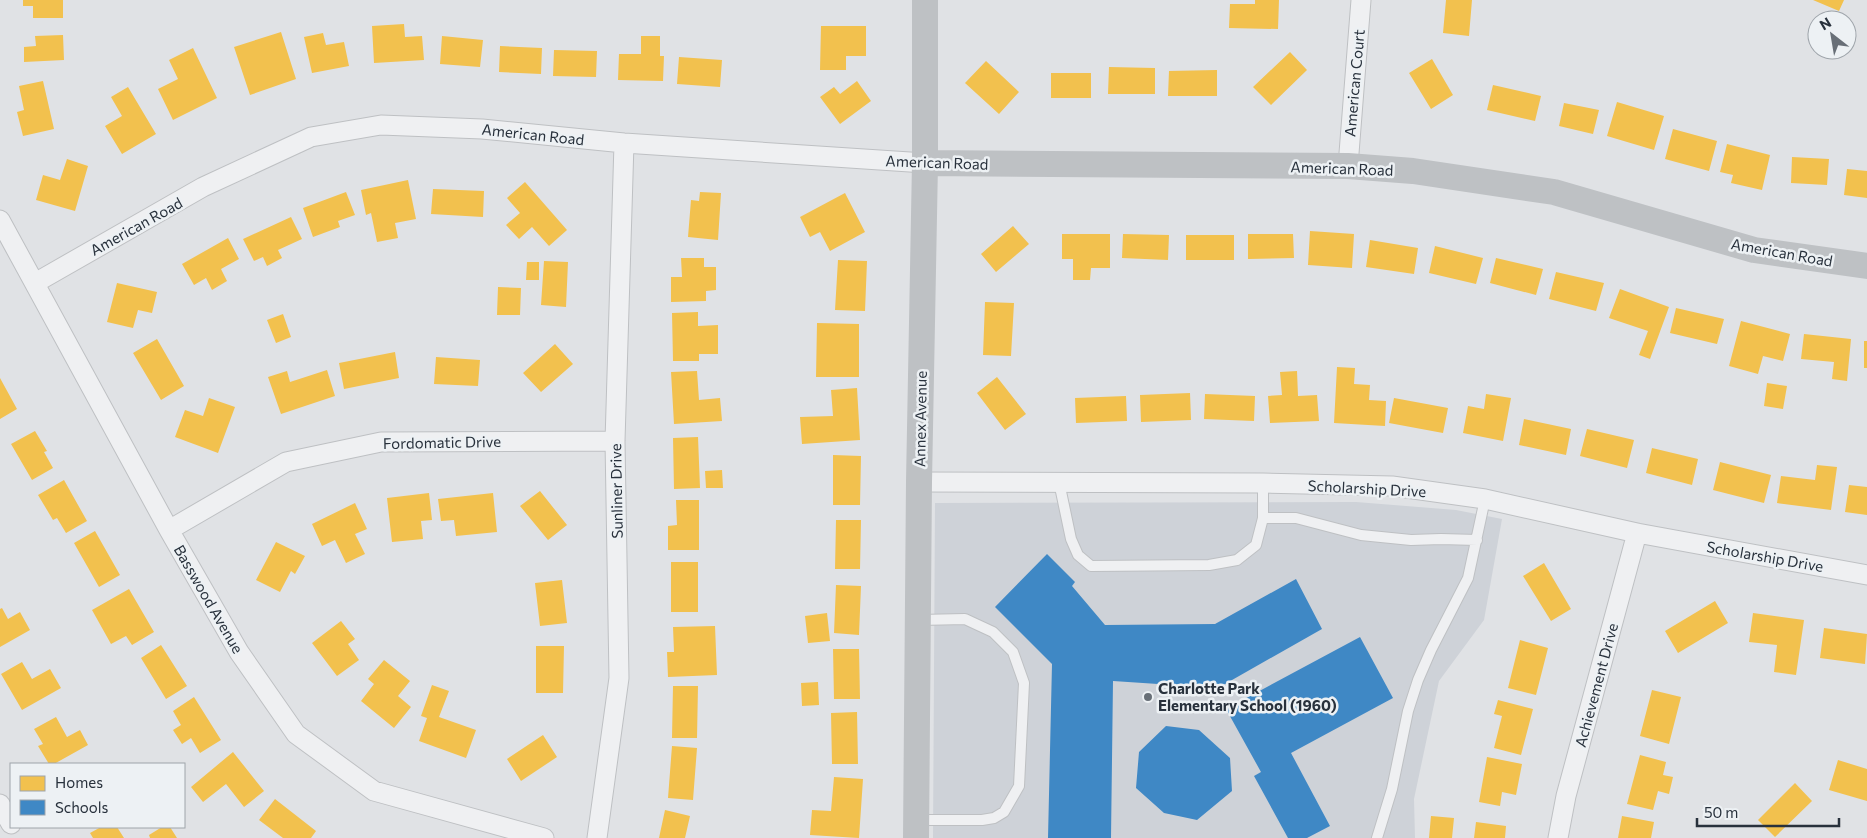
<svg xmlns="http://www.w3.org/2000/svg" width="1867" height="838" viewBox="0 0 1867 838" font-family="Commissioner,sans-serif">
<style>
.built{fill:#ced2d8}
.homes{fill:#f2c14e}
.schools{fill:#3f88c5}
.lines{fill:none;stroke-linecap:round;stroke-linejoin:round}
.lane-casing{stroke:#bec0c3;stroke-width:12}
.street-casing{stroke:#bec0c3;stroke-width:21}
.lane{stroke:#eff0f2;stroke-width:10}
.street{stroke:#eff0f2;stroke-width:19}
.secondary{stroke:#bec1c4;stroke-width:26}
.poi-dot{fill:#686f77;stroke:#edf1f4;stroke-width:2}
.labels{text-anchor:middle;dominant-baseline:central;stroke-width:5;stroke-linejoin:round;paint-order:stroke}
.street-label{font-size:15px;fill:#28313c;stroke:#edf1f4}
.poi-label{font-size:15px;font-weight:bold;fill:#28313c;stroke:#edf1f4;text-anchor:start}
</style>
<rect width="100%" height="100%" fill="#e0e2e5"/>
<path class="built" d="M 1356,502 L 1456,510 L 1502,519 L 1484,620 L 1439,681 L 1414,799 L 1415,838 L 933,838 L 935,503 Z"/>
<path class="homes" d="M 23,0 L 63,0 L 63,18 L 33,18 L 33,6 L 23,6 Z
M 1255,0 L 1279,0 L 1278,29 L 1229,28 L 1230,4 L 1255,4 Z
M 1446,0 L 1472,0 L 1469,36 L 1443,33 Z
M 1813,0 L 1844,0 L 1839,11 Z
M 404,24 L 405,37 L 422,36 L 424,60 L 374,63 L 372,26 Z
M 821,26 L 866,26 L 866,56 L 846,56 L 846,70 L 820,70 Z
M 281,32 L 296,79 L 250,95 L 234,47 Z
M 323,33 L 326,45 L 344,42 L 349,66 L 312,73 L 304,37 Z
M 63,35 L 64,60 L 24,62 L 24,47 L 36,46 L 35,36 Z
M 442,36 L 483,40 L 480,67 L 440,64 Z
M 641,36 L 660,36 L 660,56 L 664,56 L 663,81 L 618,80 L 619,54 L 641,54 Z
M 500,46 L 542,48 L 541,74 L 499,72 Z
M 193,48 L 217,98 L 173,120 L 158,89 L 178,79 L 169,60 Z
M 554,50 L 597,51 L 596,77 L 553,76 Z
M 1290,52 L 1307,70 L 1271,105 L 1253,87 Z
M 679,57 L 722,60 L 720,87 L 677,84 Z
M 1432,59 L 1453,95 L 1431,109 L 1409,73 Z
M 986,61 L 1019,92 L 999,114 L 965,83 Z
M 1109,67 L 1155,68 L 1155,94 L 1108,94 Z
M 1217,70 L 1217,96 L 1168,96 L 1169,71 Z
M 1051,73 L 1091,73 L 1091,98 L 1051,98 Z
M 43,81 L 54,129 L 23,136 L 17,112 L 24,110 L 19,86 Z
M 857,81 L 871,101 L 840,124 L 820,97 L 834,87 L 840,94 Z
M 1493,85 L 1541,96 L 1535,121 L 1487,110 Z
M 128,87 L 156,134 L 122,154 L 105,126 L 122,116 L 111,97 Z
M 1617,102 L 1664,116 L 1654,150 L 1607,136 Z
M 1564,103 L 1599,110 L 1593,134 L 1559,126 Z
M 1673,129 L 1717,141 L 1709,171 L 1665,159 Z
M 1727,144 L 1770,155 L 1762,190 L 1731,183 L 1733,175 L 1720,172 Z
M 1792,157 L 1829,159 L 1827,185 L 1791,183 Z
M 67,159 L 88,166 L 75,211 L 36,200 L 43,175 L 60,180 Z
M 1847,169 L 1867,171 L 1867,198 L 1844,195 Z
M 408,180 L 416,219 L 395,223 L 398,238 L 377,242 L 371,213 L 366,215 L 361,190 Z
M 525,182 L 567,230 L 549,246 L 532,227 L 519,239 L 506,225 L 520,213 L 507,198 Z
M 433,189 L 484,191 L 483,217 L 431,214 Z
M 346,192 L 355,215 L 338,221 L 340,227 L 313,237 L 303,208 Z
M 700,192 L 721,193 L 718,240 L 688,237 L 691,200 L 699,201 Z
M 845,193 L 865,232 L 830,251 L 820,232 L 810,237 L 800,217 Z
M 291,217 L 302,239 L 278,250 L 282,258 L 267,266 L 263,257 L 254,261 L 243,239 Z
M 1013,226 L 1029,244 L 996,272 L 981,254 Z
M 1310,231 L 1354,234 L 1352,268 L 1308,265 Z
M 1062,234 L 1110,234 L 1110,268 L 1091,268 L 1090,280 L 1073,280 L 1073,259 L 1062,259 Z
M 1123,234 L 1169,235 L 1168,260 L 1122,258 Z
M 1248,234 L 1293,234 L 1294,258 L 1248,259 Z
M 1186,235 L 1234,235 L 1234,260 L 1186,260 Z
M 228,238 L 239,259 L 221,269 L 227,281 L 212,290 L 206,278 L 194,285 L 182,264 Z
M 1370,240 L 1418,248 L 1414,274 L 1366,267 Z
M 1435,246 L 1483,258 L 1476,284 L 1429,273 Z
M 681,258 L 704,258 L 704,267 L 716,267 L 716,290 L 706,291 L 706,301 L 671,302 L 671,277 L 682,277 Z
M 1496,258 L 1543,269 L 1536,295 L 1490,283 Z
M 838,260 L 867,261 L 865,311 L 835,310 Z
M 544,261 L 568,262 L 566,307 L 541,305 Z
M 527,262 L 539,262 L 539,280 L 526,280 Z
M 1556,272 L 1604,283 L 1596,311 L 1549,299 Z
M 117,283 L 157,292 L 152,313 L 138,310 L 133,328 L 107,322 Z
M 498,287 L 521,288 L 520,315 L 497,315 Z
M 1620,289 L 1669,307 L 1650,359 L 1639,355 L 1648,331 L 1609,318 Z
M 985,302 L 1014,303 L 1011,356 L 983,355 Z
M 1676,308 L 1724,319 L 1717,344 L 1670,333 Z
M 698,312 L 698,326 L 718,325 L 718,354 L 699,354 L 699,361 L 673,361 L 672,313 Z
M 283,314 L 291,337 L 276,343 L 267,320 Z
M 1741,321 L 1790,334 L 1783,361 L 1763,356 L 1758,374 L 1729,366 Z
M 817,323 L 859,324 L 859,377 L 816,377 Z
M 1804,334 L 1851,339 L 1847,381 L 1832,379 L 1834,362 L 1801,359 Z
M 157,339 L 184,386 L 161,400 L 133,353 Z
M 1864,341 L 1867,341 L 1867,368 L 1864,368 Z
M 555,344 L 573,364 L 541,392 L 523,373 Z
M 395,352 L 399,378 L 344,389 L 339,363 Z
M 436,357 L 480,360 L 478,386 L 434,384 Z
M 1337,367 L 1355,368 L 1354,384 L 1370,385 L 1369,400 L 1386,401 L 1385,426 L 1334,423 Z
M 327,370 L 335,396 L 281,414 L 268,377 L 287,371 L 290,382 Z
M 697,371 L 699,400 L 720,398 L 722,421 L 674,424 L 671,372 Z
M 1297,371 L 1298,396 L 1317,395 L 1319,421 L 1270,423 L 1268,396 L 1282,395 L 1280,372 Z
M 997,377 L 1026,414 L 1005,430 L 977,393 Z
M 0,378 L 17,409 L 0,419 Z
M 1767,383 L 1787,386 L 1783,409 L 1764,406 Z
M 857,388 L 860,440 L 802,444 L 800,417 L 833,416 L 831,390 Z
M 1190,393 L 1191,420 L 1141,422 L 1140,395 Z
M 1205,394 L 1255,396 L 1254,421 L 1204,419 Z
M 1486,394 L 1511,398 L 1503,441 L 1463,433 L 1468,406 L 1484,409 Z
M 1126,396 L 1127,421 L 1076,423 L 1075,398 Z
M 209,398 L 235,407 L 218,453 L 175,437 L 185,410 L 203,416 Z
M 1394,398 L 1448,408 L 1443,433 L 1389,423 Z
M 1524,419 L 1571,429 L 1566,455 L 1519,445 Z
M 1587,429 L 1634,440 L 1627,468 L 1580,456 Z
M 35,431 L 47,451 L 44,452 L 53,468 L 32,480 L 11,444 Z
M 698,437 L 700,488 L 674,489 L 673,438 Z
M 1652,448 L 1698,459 L 1692,485 L 1646,473 Z
M 833,455 L 861,456 L 860,505 L 833,505 Z
M 1720,462 L 1771,475 L 1764,503 L 1713,490 Z
M 1817,465 L 1837,467 L 1831,510 L 1777,503 L 1781,476 L 1815,480 Z
M 722,470 L 723,488 L 706,488 L 705,471 Z
M 64,480 L 87,521 L 66,533 L 57,518 L 53,520 L 38,495 Z
M 1849,485 L 1867,487 L 1867,515 L 1845,512 Z
M 540,491 L 567,525 L 548,540 L 520,506 Z
M 429,493 L 432,520 L 421,521 L 423,539 L 392,542 L 387,498 Z
M 493,493 L 497,532 L 456,536 L 454,520 L 441,521 L 438,499 Z
M 676,500 L 699,500 L 699,550 L 668,550 L 668,526 L 677,525 Z
M 355,503 L 367,529 L 355,534 L 365,554 L 346,563 L 335,540 L 322,546 L 312,524 Z
M 836,520 L 861,520 L 860,569 L 835,569 Z
M 95,531 L 120,575 L 99,587 L 74,543 Z
M 276,542 L 305,556 L 295,574 L 291,571 L 280,592 L 256,580 Z
M 671,562 L 698,562 L 698,612 L 671,612 Z
M 1544,563 L 1571,609 L 1551,621 L 1523,576 Z
M 562,580 L 567,623 L 540,626 L 535,583 Z
M 836,585 L 861,586 L 859,635 L 834,633 Z
M 129,589 L 154,632 L 132,645 L 126,636 L 111,644 L 92,610 Z
M 1715,601 L 1728,623 L 1678,653 L 1665,631 Z
M 2,608 L 8,619 L 20,612 L 30,630 L 0,647 L 0,609 Z
M 827,613 L 830,641 L 808,643 L 805,616 Z
M 1753,613 L 1804,620 L 1796,675 L 1774,672 L 1777,645 L 1749,642 Z
M 341,621 L 355,639 L 348,644 L 359,660 L 337,676 L 312,643 Z
M 715,626 L 717,675 L 668,677 L 667,652 L 674,652 L 673,627 Z
M 1824,628 L 1867,634 L 1865,664 L 1820,658 Z
M 1520,640 L 1548,648 L 1536,695 L 1508,688 Z
M 161,645 L 187,686 L 166,699 L 141,658 Z
M 536,646 L 564,646 L 563,693 L 536,693 Z
M 833,649 L 859,649 L 860,699 L 834,699 Z
M 384,660 L 410,681 L 398,696 L 411,707 L 394,728 L 361,701 L 374,684 L 368,679 Z
M 22,662 L 32,679 L 50,669 L 61,688 L 22,710 L 1,674 Z
M 818,682 L 819,705 L 802,706 L 801,683 Z
M 432,685 L 449,691 L 439,717 L 476,730 L 466,758 L 419,741 L 427,718 L 421,716 Z
M 673,686 L 698,686 L 697,738 L 672,738 Z
M 1652,690 L 1681,697 L 1669,744 L 1640,736 Z
M 194,697 L 221,740 L 200,753 L 191,738 L 182,744 L 173,730 L 181,725 L 173,711 Z
M 1498,700 L 1533,709 L 1521,755 L 1494,748 L 1502,716 L 1494,714 Z
M 857,712 L 858,764 L 832,764 L 831,713 Z
M 56,717 L 67,737 L 80,730 L 88,745 L 54,764 L 49,764 L 38,746 L 43,744 L 34,729 Z
M 543,735 L 557,757 L 521,781 L 507,759 Z
M 672,746 L 697,748 L 693,800 L 668,798 Z
M 233,752 L 264,791 L 244,807 L 226,784 L 203,802 L 191,787 Z
M 1640,755 L 1666,762 L 1663,775 L 1673,777 L 1669,794 L 1658,791 L 1653,810 L 1627,804 Z
M 1487,757 L 1522,764 L 1516,795 L 1502,792 L 1500,806 L 1479,802 Z
M 1838,760 L 1867,769 L 1867,801 L 1829,790 Z
M 834,777 L 863,779 L 859,838 L 810,835 L 812,810 L 831,811 Z
M 1795,783 L 1812,801 L 1775,837 L 1758,820 Z
M 275,799 L 316,831 L 311,838 L 283,838 L 259,820 Z
M 665,810 L 690,816 L 685,838 L 659,838 Z
M 1431,816 L 1454,818 L 1452,838 L 1429,838 Z
M 1622,816 L 1654,822 L 1651,838 L 1618,838 Z
M 1476,822 L 1506,826 L 1505,838 L 1474,838 Z
M 101,827 L 117,827 L 124,838 L 93,838 L 90,833 Z
M 162,827 L 170,827 L 177,838 L 150,838 L 149,835 Z"/>
<path class="schools" d="M 1047,554 L 1075,582 L 1072,586 L 1105,625 L 1215,624 L 1296,579 L 1322,629 L 1218,688 L 1113,681 L 1111,838 L 1048,838 L 1052,664 L 995,607 Z
M 1360,637 L 1393,698 L 1291,753 L 1330,826 L 1307,838 L 1288,838 L 1254,776 L 1261,772 L 1226,709 Z
M 1166,726 L 1199,730 L 1230,758 L 1232,791 L 1197,820 L 1164,813 L 1136,788 L 1139,752 Z"/>
<g class="lines">
<g class="lane-casing">
<path id="lane" d="M 1059,482 L 1071,539 L 1078,555 L 1091,566 L 1209,565 L 1237,560 L 1256,545 L 1263,518 L 1263,483
M 1263,518 L 1296,518 L 1361,535 L 1411,540 L 1441,539 L 1477,540
M 917,820 L 982,820 L 994,818 L 1004,812 L 1019,786 L 1024,683 L 1013,652 L 993,632 L 965,619 L 919,620
M 1377,838 L 1392,789 L 1408,711 L 1418,680 L 1431,650 L 1468,578 L 1485,499"/>
</g>
<g class="street-casing">
<path id="street" d="M 1348,166 L 1361,0
M 0,220 L 169,530 L 239,652 L 296,734 L 374,791 L 544,838
M 35,283 L 203,187 L 311,137 L 381,125 L 482,129 L 624,143 L 925,163
M 919,482 L 1263,483 L 1392,486 L 1485,499 L 1637,533 L 1867,575
M 169,530 L 286,462 L 381,442 L 615,441
M 0,804 L 11,824
M 597,838 L 619,678 L 615,441 L 624,143
M 1558,838 L 1566,796 L 1637,533"/>
</g>
<use href="#lane" class="lane"/>
<use href="#street" class="street"/>
<path class="secondary" d="M 925,163 L 1348,166 L 1413,171 L 1554,192 L 1754,250 L 1867,266
M 916,838 L 919,482 L 925,163 L 925,0"/>
</g>
<circle class="poi-dot" cx="1148" cy="697" r="5"/>
<g class="labels">
<g class="street-label">
<text transform="translate(1354 83) rotate(-85)">American Court</text>
<text transform="translate(533 134) rotate(6)">American Road</text>
<text transform="translate(937 162) rotate(2)">American Road</text>
<text transform="translate(1342 168) rotate(2)">American Road</text>
<text transform="translate(136 226) rotate(-29)">American Road</text>
<text transform="translate(1782 252) rotate(10)">American Road</text>
<text transform="translate(920 419) rotate(-89)">Annex Avenue</text>
<text transform="translate(442 442) rotate(-1)">Fordomatic Drive</text>
<text transform="translate(1367 488) rotate(3)">Scholarship Drive</text>
<text transform="translate(616 491) rotate(-91)">Sunliner Drive</text>
<text transform="translate(1765 556) rotate(10)">Scholarship Drive</text>
<text transform="translate(209 599) rotate(60)">Basswood Avenue</text>
<text transform="translate(1596 685) rotate(-75)">Achievement Drive</text>
</g>
<g class="poi-label">
<text x="1158" y="688">Charlotte Park<tspan x="1158" dy="17">Elementary School (1960)</tspan></text>
</g>
</g>
<rect x="10" y="763" width="175" height="65" fill="#edf1f4" stroke="#9ea4aa"/>
<rect x="20" y="776" width="25" height="15" fill="#f2c14e" stroke="#9ea4aa"/>
<text x="55" y="788" font-size="15" fill="#28313c">Homes</text>
<rect x="20" y="800" width="25" height="15" fill="#3f88c5" stroke="#9ea4aa"/>
<text x="55" y="813" font-size="15" fill="#28313c">Schools</text>
<g transform="translate(1832 35) rotate(329)"><circle r="24" fill="#edf1f4" stroke="#9ea4aa"/>
<path d="M0-4L9 19L0 12L-9 19Z" fill="#686f77"/>
<text y="-8" font-size="14" font-weight="bold" text-anchor="middle" fill="#28313c">N</text>
</g>
<path d="M1697 818v8h142v-8" fill="none" stroke="#28313c" stroke-width="2.5"/>
<text x="1704" y="818" font-size="15" fill="#28313c" stroke="#edf1f4" stroke-width="4" paint-order="stroke">50 m</text>
</svg>
